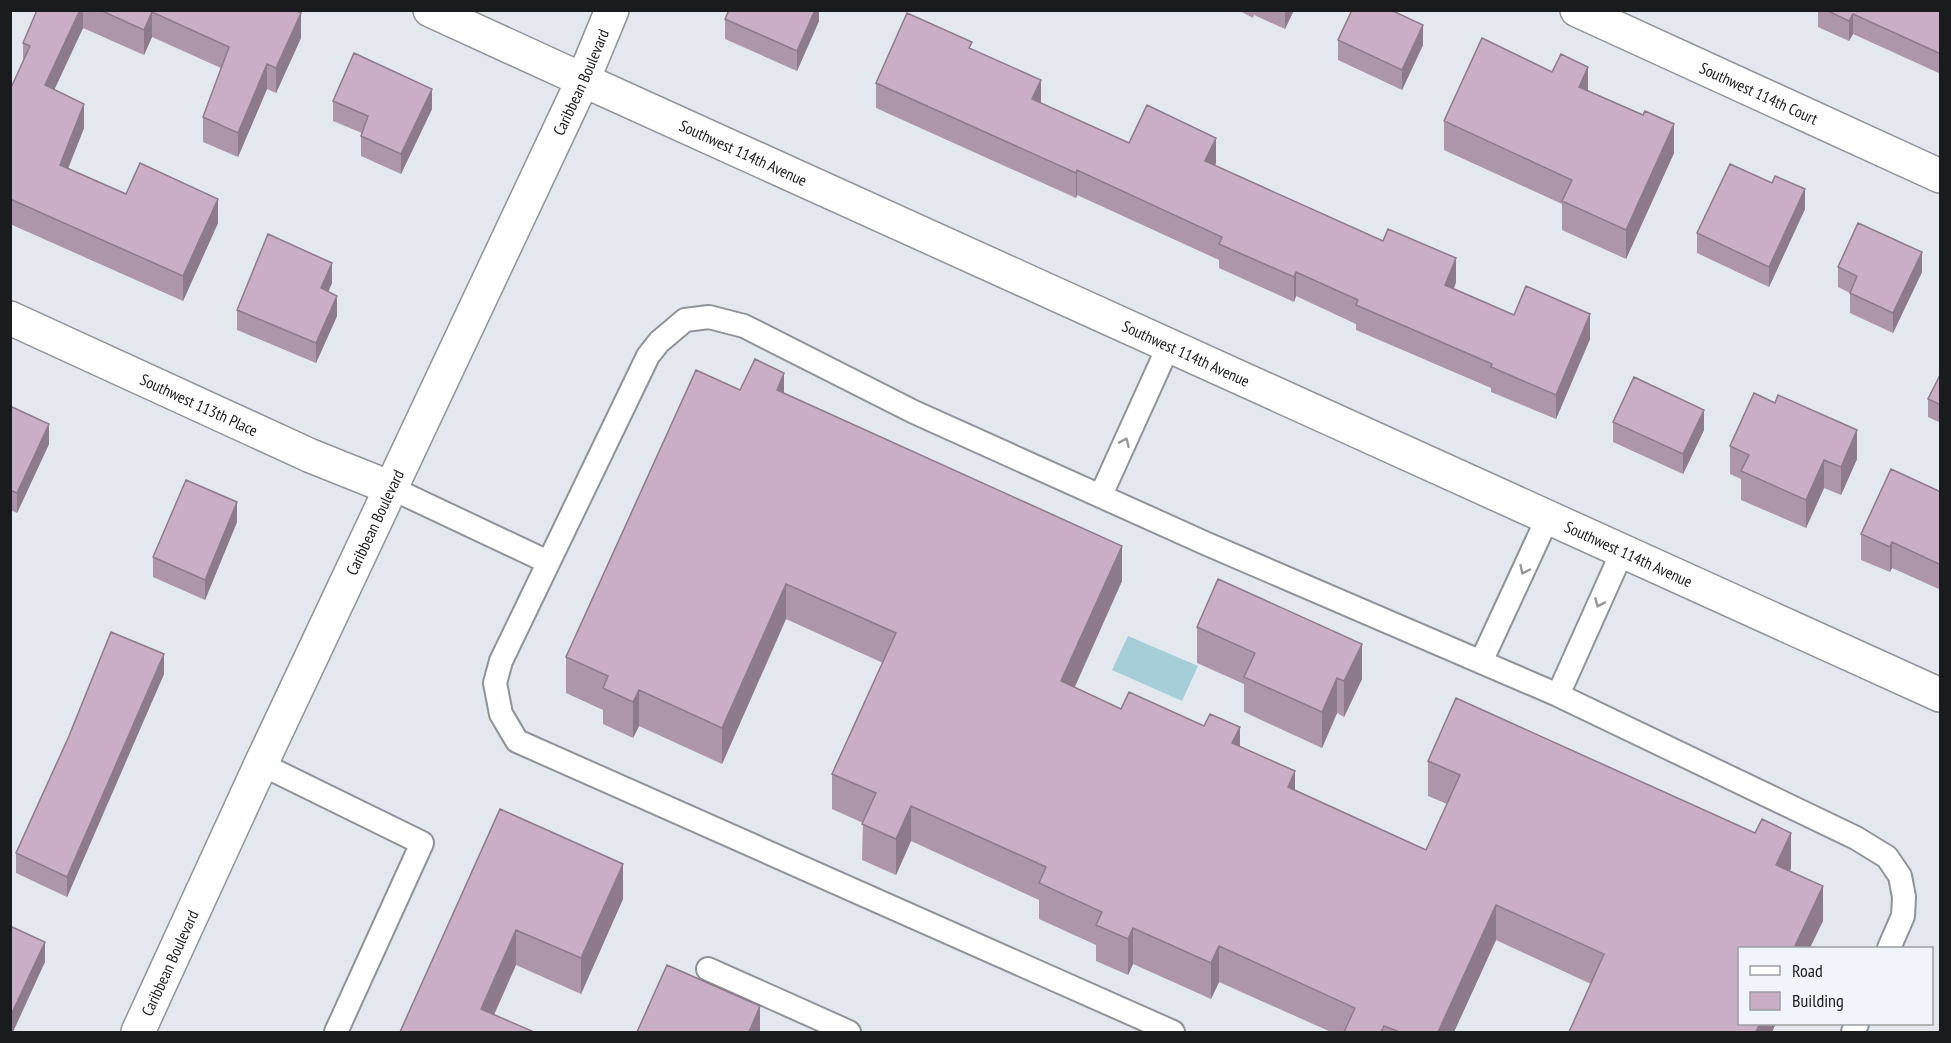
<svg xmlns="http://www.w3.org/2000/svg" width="1951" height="1043" viewBox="0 0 1951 1043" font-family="'PT Sans Narrow',sans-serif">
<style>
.water{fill:#a6ced8}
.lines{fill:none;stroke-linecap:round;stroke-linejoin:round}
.lane-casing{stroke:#8f949a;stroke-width:26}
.street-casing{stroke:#8f949a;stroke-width:36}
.secondary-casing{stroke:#8f949a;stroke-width:36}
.lane{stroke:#fff;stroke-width:22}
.street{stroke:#fff;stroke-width:33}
.secondary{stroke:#fff;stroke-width:33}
.wall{fill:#ae96aa}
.shaded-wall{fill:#8d7a8b}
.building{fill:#caaec6;stroke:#8d7a8b;stroke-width:1.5}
.oneway{stroke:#989899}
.labels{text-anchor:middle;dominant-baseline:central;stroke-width:5;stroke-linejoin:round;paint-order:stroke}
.street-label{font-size:16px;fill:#191b1d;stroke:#f0f5fc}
</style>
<rect width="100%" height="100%" fill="#e2e8ee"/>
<path class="water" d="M 1128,636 L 1198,666 L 1182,701 L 1112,670 Z"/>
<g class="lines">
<g class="lane-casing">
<path id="lane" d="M 391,488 L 548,562
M 1101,495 L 1169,345
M 1481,662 L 1548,517
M 1558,695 L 1623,550
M 261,764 L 422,843 L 336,1032
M 708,969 L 849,1032
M 1173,1032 L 517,741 L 501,714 L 495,683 L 501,661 L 648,356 L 659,342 L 685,320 L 709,317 L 744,326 L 914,412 L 1207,544 L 1558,695 L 1856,838 L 1887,857 L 1900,876 L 1904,897 L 1903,916 L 1889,948
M 1853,1032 L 1857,1024"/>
</g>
<g class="street-casing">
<g id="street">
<path d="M 430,10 L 583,80"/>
<path id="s1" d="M 1577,10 L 1940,176"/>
<path id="s2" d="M 10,318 L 311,456 L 391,488"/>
</g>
</g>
<g class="secondary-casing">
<g id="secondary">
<path id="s3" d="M 583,80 L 1940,695"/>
<path id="s4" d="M 138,1032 L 261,764 L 583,80 L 612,10"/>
</g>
</g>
<use href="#lane" class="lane"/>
<use href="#street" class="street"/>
<use href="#secondary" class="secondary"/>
</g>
<path class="wall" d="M 37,10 L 295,10 L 301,38 L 276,93 L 267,89 L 238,157 L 203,142 L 203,117 L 221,68 L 152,37 L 144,55 L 83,28 L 54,89 L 84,128 L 68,168 L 126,194 L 218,223 L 183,301 L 10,224 L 10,90 L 23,62 L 23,43 Z
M 819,10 L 819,21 L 797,71 L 725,39 L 725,19 Z
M 1238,10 L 1294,10 L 1285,29 L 1254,15 L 1253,18 Z
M 1818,10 L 1941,10 L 1941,74 L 1853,34 L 1849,41 L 1818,27 Z
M 1338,40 L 1423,45 L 1402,90 L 1338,60 Z
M 972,49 L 1041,103 L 1129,143 L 1216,163 L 1215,166 L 1456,282 L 1454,289 L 1514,315 L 1590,339 L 1556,419 L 1491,392 L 1491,388 L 1356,330 L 1356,324 L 1296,296 L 1294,302 L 1219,268 L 1219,260 L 1077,195 L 1076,198 L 876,108 L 876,83 Z
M 1588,91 L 1674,153 L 1626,259 L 1562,230 L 1562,204 L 1444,150 L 1444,121 Z
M 333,101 L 432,109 L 401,174 L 361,156 L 361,136 L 362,133 L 333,121 Z
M 1805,209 L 1769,287 L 1697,253 L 1697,233 Z
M 1838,267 L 1922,272 L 1893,333 L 1850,313 L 1850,293 L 1838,287 Z
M 332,283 L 328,292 L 337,316 L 316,363 L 237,330 L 237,310 Z
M 1941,373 L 1941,423 L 1928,417 L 1928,399 Z
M 740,390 L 784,393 L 1122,581 L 1075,687 L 1121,709 L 1240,746 L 1295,790 L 1426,850 L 1447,804 L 1428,796 L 1428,761 L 1791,868 L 1790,871 L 1823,921 L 1740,1023 L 1776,1023 L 1772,1032 L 1569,1032 L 1591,984 L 1496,940 L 1454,1032 L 1331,1032 L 1219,982 L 1211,999 L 1133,964 L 1128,975 L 1096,961 L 1096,945 L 1039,919 L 1039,900 L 911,841 L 896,875 L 862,860 L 863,823 L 832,809 L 832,774 L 883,663 L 786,619 L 722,764 L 639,726 L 633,738 L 603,724 L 603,710 L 566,693 L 566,657 Z
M 10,406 L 49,444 L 17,513 L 10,510 Z
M 1613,422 L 1704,430 L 1683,474 L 1613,442 Z
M 1730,446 L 1857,459 L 1841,495 L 1824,488 L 1806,528 L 1741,500 L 1741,479 L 1730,474 Z
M 1941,492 L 1941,590 L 1892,568 L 1890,572 L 1861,560 L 1861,534 Z
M 237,522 L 205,600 L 153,577 L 153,557 Z
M 1197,627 L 1362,679 L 1344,717 L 1337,713 L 1322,748 L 1244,712 L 1244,684 L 1197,663 Z
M 164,674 L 67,897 L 16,873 L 16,853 Z
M 500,809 L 623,899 L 581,994 L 516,965 L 494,1015 L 400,1032 Z"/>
<path class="shaded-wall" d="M 80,10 L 83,10 L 83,28 L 45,110 L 45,85 Z
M 815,10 L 819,10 L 819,21 L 797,71 L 797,51 Z
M 1285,10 L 1294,10 L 1285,29 Z
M 152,12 L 152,37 L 144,55 L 144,30 Z
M 301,13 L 301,38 L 276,93 L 276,68 Z
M 1853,14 L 1853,34 L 1849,41 L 1849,21 Z
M 1423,25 L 1423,45 L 1402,90 L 1402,70 Z
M 267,64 L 267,89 L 238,157 L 238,133 Z
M 1588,67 L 1588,95 L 1579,87 Z
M 1041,80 L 1041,104 L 1032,99 Z
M 432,89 L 432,109 L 401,174 L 401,154 Z
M 84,104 L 84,128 L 60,189 L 60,165 Z
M 1674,124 L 1674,153 L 1626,259 L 1626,230 Z
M 1216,138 L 1216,163 L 1205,186 L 1205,161 Z
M 1077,170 L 1077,195 L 1076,198 L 1076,173 Z
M 1805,189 L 1805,209 L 1769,287 L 1769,267 Z
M 218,199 L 218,223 L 183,301 L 183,276 Z
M 1922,252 L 1922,272 L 1893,333 L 1893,313 Z
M 1456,258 L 1456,282 L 1445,310 L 1445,285 Z
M 332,263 L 332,283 L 321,308 L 321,288 Z
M 1296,272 L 1296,296 L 1294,302 L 1294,277 Z
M 337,296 L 337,316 L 316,363 L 316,343 Z
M 1590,314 L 1590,339 L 1556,419 L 1556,395 Z
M 784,373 L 784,409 L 777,390 Z
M 1704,410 L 1704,430 L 1683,474 L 1683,454 Z
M 49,424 L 49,444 L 17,513 L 17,493 Z
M 1857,430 L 1857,459 L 1841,495 L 1841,467 Z
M 1824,460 L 1824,488 L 1806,528 L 1806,500 Z
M 237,502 L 237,522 L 205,600 L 205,580 Z
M 1892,542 L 1892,568 L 1890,572 L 1890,547 Z
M 1122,546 L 1122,581 L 1061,717 L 1061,681 Z
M 786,584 L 786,619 L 722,764 L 722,728 Z
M 1362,644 L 1362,679 L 1344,717 L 1344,681 Z
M 164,654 L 164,674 L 67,897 L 67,877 Z
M 1337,678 L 1337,713 L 1322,748 L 1322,712 Z
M 639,690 L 639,726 L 633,738 L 633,702 Z
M 1240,727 L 1240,763 L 1232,743 Z
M 1295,771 L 1295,807 L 1288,787 Z
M 911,806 L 911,841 L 896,875 L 896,839 Z
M 1791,833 L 1791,868 L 1776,900 L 1776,865 Z
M 623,864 L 623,899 L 581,994 L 581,958 Z
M 1823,886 L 1823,921 L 1810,948 L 1794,948 Z
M 1496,905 L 1496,940 L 1454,1032 L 1438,1032 Z
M 1133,928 L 1133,964 L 1128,975 L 1128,939 Z
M 516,930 L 516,965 L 486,1032 L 481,1009 Z
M 45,942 L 45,962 L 13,1032 L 10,1032 L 10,1017 Z
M 1219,946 L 1219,982 L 1211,999 L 1211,963 Z
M 760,1006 L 760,1032 L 749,1032 Z
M 1760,1023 L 1776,1023 L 1772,1032 L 1756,1032 Z"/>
<path class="building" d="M 37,10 L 80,10 L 45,85 L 84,104 L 60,165 L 126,194 L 140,163 L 218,199 L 183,276 L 10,199 L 10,90 L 30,46 L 23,43 Z
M 100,10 L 295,10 L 301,13 L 276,68 L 267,64 L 238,133 L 203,117 L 229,47 L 152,12 L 144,30 Z
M 729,10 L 815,10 L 797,51 L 725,19 Z
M 1352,10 L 1391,10 L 1423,25 L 1402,70 L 1338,40 Z
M 1826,10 L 1941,10 L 1941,54 L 1853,14 L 1849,21 Z
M 907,13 L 972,42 L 969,48 L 1041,80 L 1032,99 L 1129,143 L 1147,105 L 1216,138 L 1205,161 L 1383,241 L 1388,229 L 1456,258 L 1445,285 L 1514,315 L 1526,286 L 1590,314 L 1556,395 L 1491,367 L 1492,364 L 1356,305 L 1358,300 L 1296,272 L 1294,277 L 1219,244 L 1222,237 L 1077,170 L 1076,173 L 876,83 Z
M 1482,38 L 1552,72 L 1561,54 L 1588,67 L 1579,87 L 1643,115 L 1645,111 L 1674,124 L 1626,230 L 1562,201 L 1572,180 L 1444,121 Z
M 354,53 L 432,89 L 401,154 L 361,136 L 368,116 L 333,101 Z
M 1730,164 L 1772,183 L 1775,176 L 1805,189 L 1769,267 L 1697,233 Z
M 1858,223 L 1922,252 L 1893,313 L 1850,293 L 1857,276 L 1838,267 Z
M 268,234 L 332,263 L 321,288 L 337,296 L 316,343 L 237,310 Z
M 755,359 L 784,373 L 777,390 L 1122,546 L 1061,681 L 1121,709 L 1129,692 L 1204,726 L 1210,714 L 1240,727 L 1232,743 L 1295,771 L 1288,787 L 1426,850 L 1460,775 L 1428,761 L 1456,698 L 1755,833 L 1762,819 L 1791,833 L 1776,865 L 1823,886 L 1794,948 L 1740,948 L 1740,1023 L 1760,1023 L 1756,1032 L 1569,1032 L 1604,954 L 1496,905 L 1438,1032 L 1400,1032 L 1384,1026 L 1381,1032 L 1344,1032 L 1355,1008 L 1219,946 L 1211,963 L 1133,928 L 1128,939 L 1096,925 L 1102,912 L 1039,883 L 1046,867 L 911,806 L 896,839 L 862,824 L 876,793 L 832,774 L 896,633 L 786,584 L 722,728 L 639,690 L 633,702 L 603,688 L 608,676 L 566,657 L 696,370 L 740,390 Z
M 1941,373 L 1941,405 L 1928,399 Z
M 1634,377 L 1704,410 L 1683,454 L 1613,422 Z
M 1754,393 L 1775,403 L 1778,395 L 1857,430 L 1841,467 L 1824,460 L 1806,500 L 1741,471 L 1749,455 L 1730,446 Z
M 10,406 L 49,424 L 17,493 L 10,490 Z
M 1891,469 L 1941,492 L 1941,565 L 1892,542 L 1890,547 L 1861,534 Z
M 186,480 L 237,502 L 205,580 L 153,557 Z
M 1218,579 L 1362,644 L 1344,681 L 1337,678 L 1322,712 L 1244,677 L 1255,653 L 1197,627 Z
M 111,632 L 164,654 L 67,877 L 16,853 L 69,736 Z
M 500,809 L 623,864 L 581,958 L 516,930 L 481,1009 L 534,1032 L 400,1032 Z
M 10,926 L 45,942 L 10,1017 Z
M 667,965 L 760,1006 L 749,1032 L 637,1032 Z"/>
<defs><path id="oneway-chevron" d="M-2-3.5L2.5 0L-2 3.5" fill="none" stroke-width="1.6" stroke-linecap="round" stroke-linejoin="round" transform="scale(1.5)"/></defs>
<g class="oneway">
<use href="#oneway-chevron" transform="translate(1125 442) rotate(-66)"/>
<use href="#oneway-chevron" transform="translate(1524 570) rotate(115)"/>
<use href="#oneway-chevron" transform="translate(1599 603) rotate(114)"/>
</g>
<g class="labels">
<g class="street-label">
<text stroke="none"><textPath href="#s4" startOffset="1048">Caribbean Boulevard</textPath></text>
<text stroke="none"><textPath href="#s1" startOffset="200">Southwest 114th Court</textPath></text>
<text stroke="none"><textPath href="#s3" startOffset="176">Southwest 114th Avenue</textPath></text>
<text stroke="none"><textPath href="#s3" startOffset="662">Southwest 114th Avenue</textPath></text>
<text stroke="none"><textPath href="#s2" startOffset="208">Southwest 113th Place</textPath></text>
<text stroke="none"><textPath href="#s4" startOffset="562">Caribbean Boulevard</textPath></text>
<text stroke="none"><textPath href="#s3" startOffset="1148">Southwest 114th Avenue</textPath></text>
<text stroke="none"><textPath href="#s4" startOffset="76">Caribbean Boulevard</textPath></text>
</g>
</g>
<rect width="1951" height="1043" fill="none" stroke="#191b1d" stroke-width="24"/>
<rect x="1738" y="947" width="195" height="78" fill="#f0f5fc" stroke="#9a9ea3" stroke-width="1.5"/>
<rect x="1750" y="966" width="30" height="9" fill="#ffffff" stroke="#9a9ea3" stroke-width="1.5"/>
<text x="1792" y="977" font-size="18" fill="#191b1d">Road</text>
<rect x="1750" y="992" width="30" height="18" fill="#caaec6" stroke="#9a9ea3" stroke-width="1.5"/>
<text x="1792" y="1007" font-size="18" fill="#191b1d">Building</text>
</svg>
